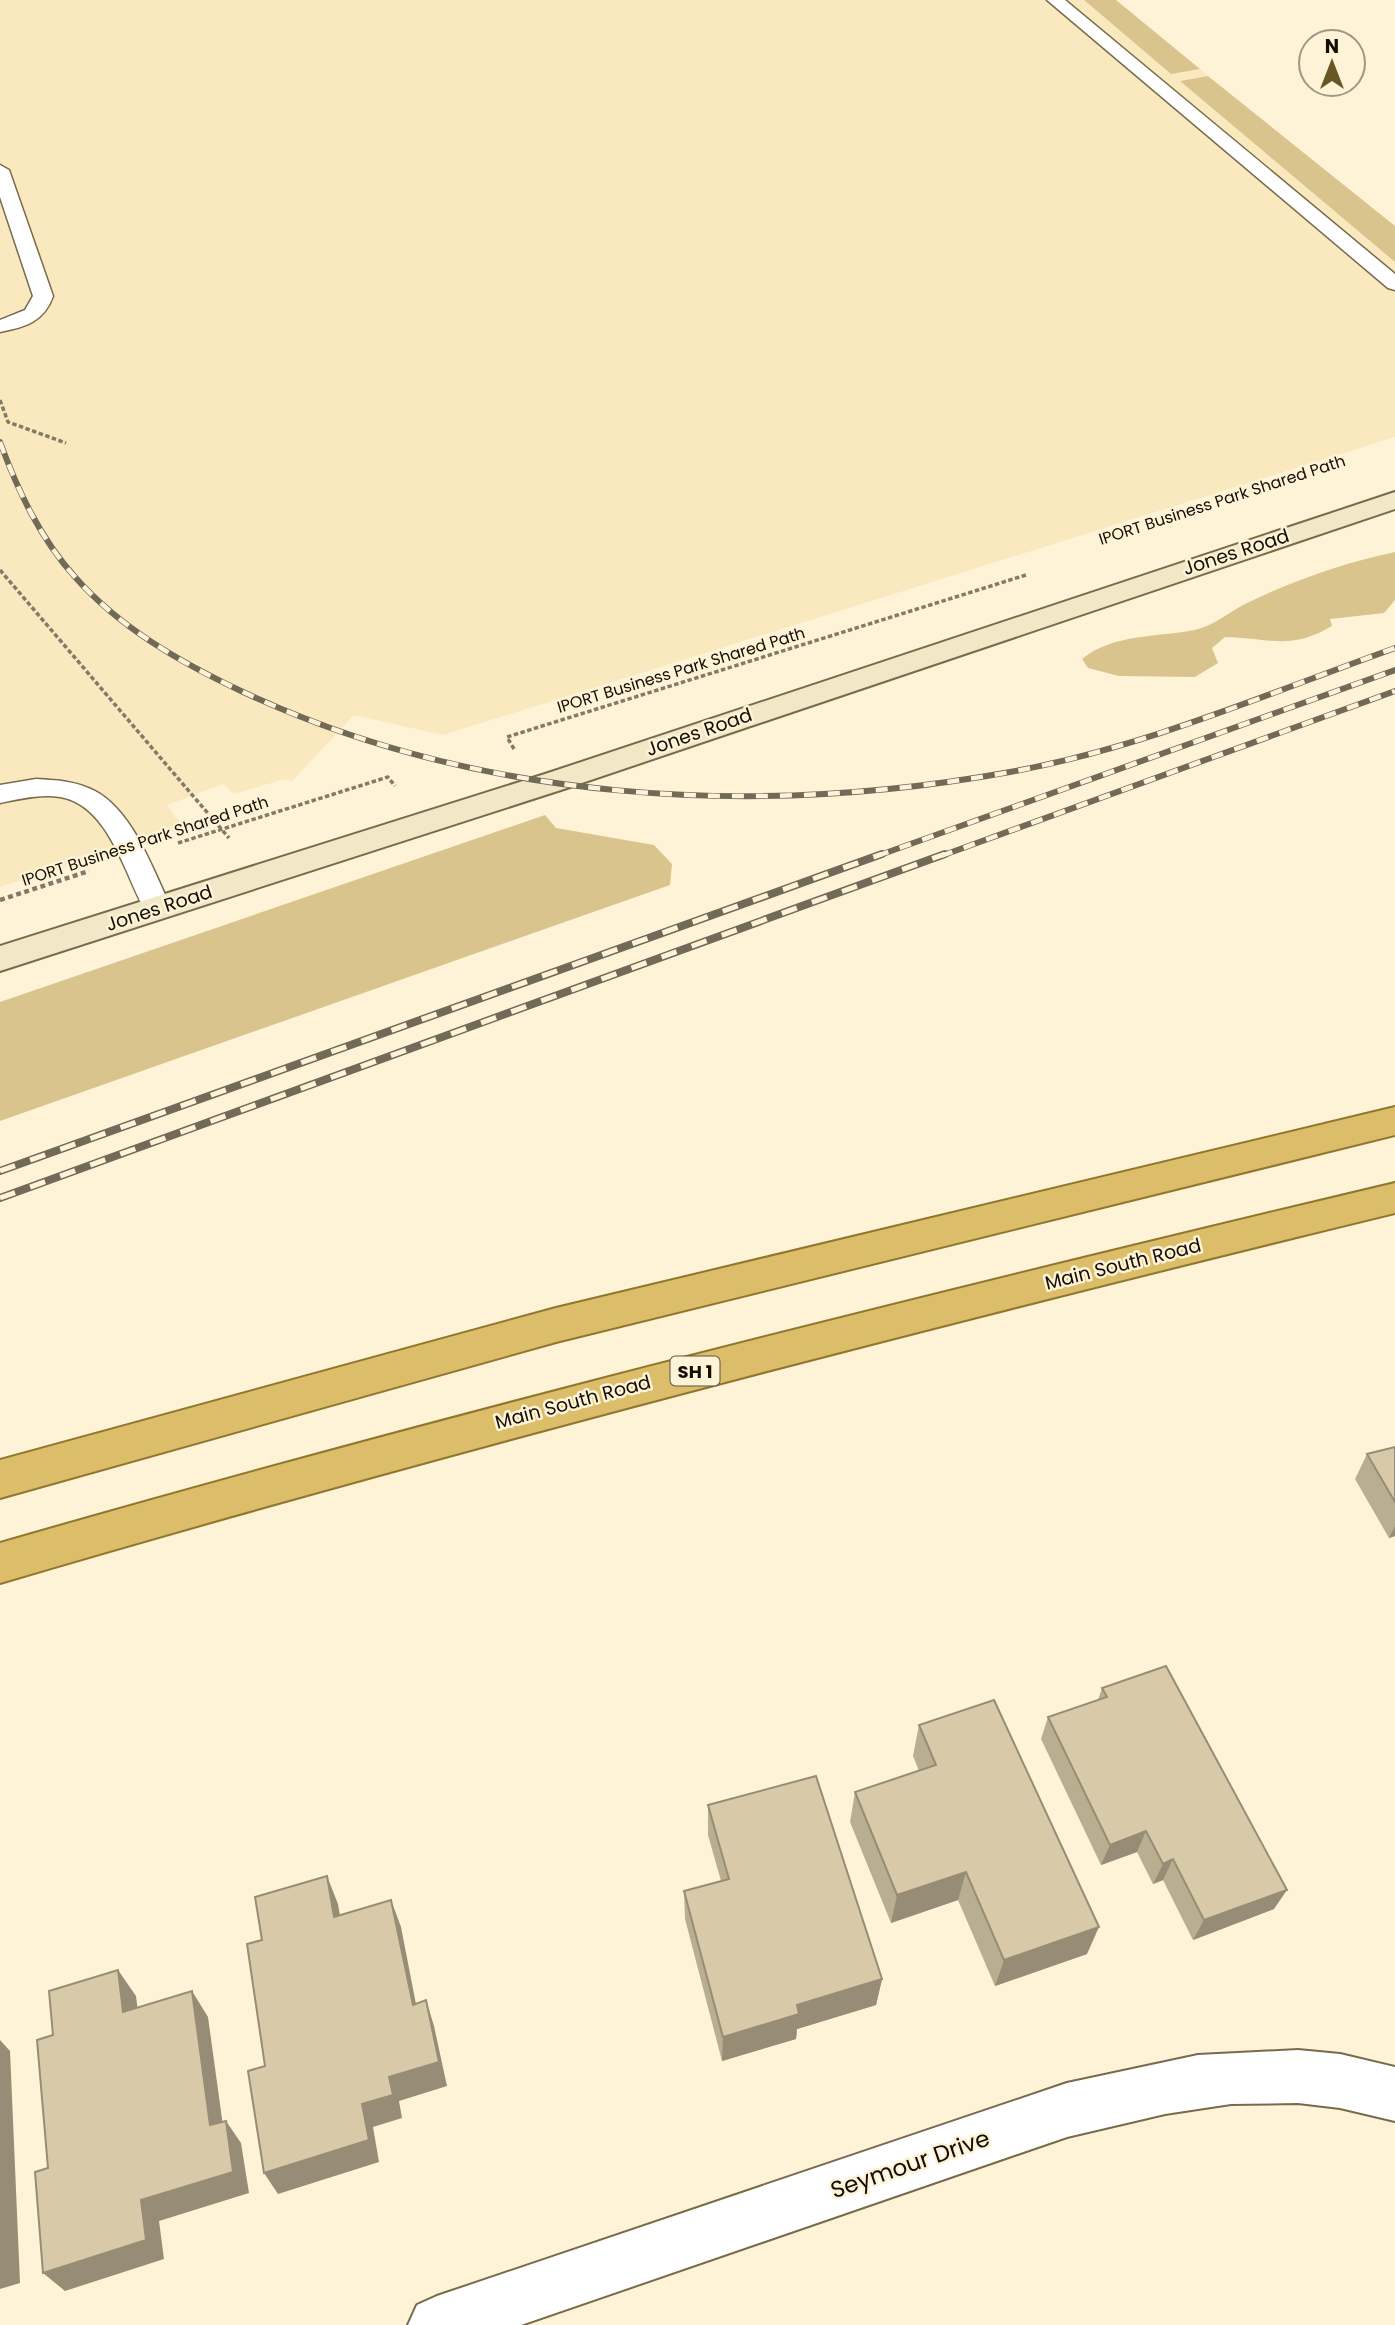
<svg xmlns="http://www.w3.org/2000/svg" width="1395" height="2325" viewBox="0 0 1395 2325" font-family="Poppins,sans-serif">
<style>
.built{fill:#fae8be}
.green{fill:#dac48e}
.lines{fill:none;stroke-linecap:round;stroke-linejoin:round}
.service-casing{stroke:#786b4c;stroke-width:3}
.tertiary-casing{stroke:#786b4c;stroke-width:4}
.secondary-casing{stroke:#786b4c;stroke-width:4}
.trunk-casing{stroke:#90762e;stroke-width:4}
.path-far1{stroke:#837b68;stroke-width:3.5;stroke-dasharray:4.5 2.5;stroke-linecap:butt}
.path{stroke:#837b68;stroke-width:4.5;stroke-dasharray:5 3.5;stroke-linecap:butt}
.service{fill:#fff;fill-rule:evenodd}
.tertiary{fill:#fff;fill-rule:evenodd}
.secondary{fill:#f2e7c7;fill-rule:evenodd}
.trunk{fill:#dcbe6a;fill-rule:evenodd}
.rail-far1-casing{stroke:#726a59;stroke-width:6}
.rail-casing{stroke:#726a59;stroke-width:8}
.rail-far1{stroke:#fef3d7;stroke-width:4.5;stroke-dasharray:12;stroke-linecap:butt}
.rail{stroke:#fef3d7;stroke-width:5;stroke-dasharray:16;stroke-linecap:butt}
.wall{fill:#baae91}
.shaded-wall{fill:#978d76}
.building{fill:#d8caa9;stroke:#978d76;stroke-width:2}
.labels{text-anchor:middle;dominant-baseline:central;stroke-width:5;stroke-linejoin:round;paint-order:stroke}
.far-street-label{font-size:16px;fill:#130e04;stroke:#fef3d7}
.shield{fill:#fef3d7;stroke:#5a5343;stroke-width:2}
.shield-label{font-size:18px;font-weight:bold;fill:#130e04}
.street-label{font-size:19px;fill:#130e04;stroke:#fef3d7}
.near-street-label{font-size:23px;fill:#130e04;stroke:#fef3d7}
</style>
<rect width="100%" height="100%" fill="#fef3d7"/>
<path class="built" d="M 0,0 L 1084,0 L 1171,74 L 1200,69 L 1208,76 L 1180,81 L 1395,262 L 1395,437 L 443,735 L 354,715 L 292,781 L 285,779 L 234,794 L 223,784 L 167,805 L 184,828 L 0,887 Z"/>
<path class="green" d="M 1084,0 L 1116,0 L 1200,69 L 1171,74 Z
M 1208,76 L 1395,226 L 1395,262 L 1180,81 Z
M 1395,552 L 1395,600 L 1384,613 L 1330,619 L 1332,626 C 1290,651 1270,638 1225,637 L 1212,648 L 1218,663 L 1195,677 L 1119,676 L 1088,668 L 1082,659 C 1112,634 1158,637 1195,630 C 1215,625 1229,612 1247,603 C 1292,581 1346,562 1395,552 Z
M 545,815 L 556,828 L 654,845 L 672,864 L 670,885 L 0,1121 L 0,1002 Z"/>
<g class="lines">
<g class="service-casing">
<path id="service" d="M 1047,0 L 1065,0 L 1395,274 L 1395,290 L 1388,288 Z
M 0,165 L 9,170 L 53,296 C 44,322 25,327 0,332 L 0,320 L 25,310 L 33,296 L 0,197 Z
M 36,779 C 56,780 76,781 95,791 C 134,812 153,871 172,909 L 168,916 L 158,919 L 148,916 C 126,879 110,805 60,797 C 40,794 20,799 0,803 L 0,785 Z"/>
</g>
<g class="tertiary-casing">
<path id="tertiary" d="M 1298,2050 L 1340,2054 L 1395,2067 L 1395,2121 L 1340,2108 L 1298,2103 L 1231,2104 L 1165,2114 L 1067,2137 L 521,2325 L 408,2325 L 417,2305 L 437,2296 L 1067,2083 L 1198,2055 Z"/>
</g>
<g class="secondary-casing">
<path id="secondary" d="M 1395,492 L 1395,509 L 567,788 L 0,971 L 0,946 L 545,774 Z"/>
</g>
<g class="trunk-casing">
<path id="trunk" d="M 1395,1107 L 1395,1135 L 556,1342 L 0,1498 L 0,1460 L 556,1308 Z
M 1395,1183 L 1395,1213 C 927,1327 462,1447 0,1583 L 0,1543 C 462,1410 928,1294 1395,1183 Z"/>
</g>
<path class="path-far1" d="M 0,400 L 8,422 L 66,443
M 0,570 L 229,838
M 514,749 L 507,737 L 1026,575
M 178,843 L 388,777 L 395,786"/>
<path class="path" d="M 0,900 L 89,871"/>
<use href="#service" class="service"/>
<use href="#tertiary" class="tertiary"/>
<use href="#secondary" class="secondary"/>
<use href="#trunk" class="trunk"/>
<g class="rail-far1-casing">
<path id="rail-far1" d="M 0,442 C 18,491 40,538 75,577 C 120,628 180,662 241,691 C 477,802 755,818 1010,772 C 1143,748 1269,693 1395,648
M 877,856 L 1395,670
M 941,856 L 1395,691"/>
</g>
<g class="rail-casing">
<path id="rail" d="M 0,1171 L 882,854
M 0,1198 L 945,854"/>
</g>
<use href="#rail-far1" class="rail-far1"/>
<use href="#rail" class="rail"/>
</g>
<path class="wall" d="M 1395,1447 L 1395,1536 L 1389,1538 L 1355,1479 L 1367,1454 Z
M 1102,1688 L 1274,1909 L 1193,1940 L 1163,1880 L 1153,1884 L 1137,1852 L 1101,1865 L 1041,1739 L 1048,1717 L 1098,1700 Z
M 919,1725 L 1087,1954 L 995,1986 L 958,1900 L 891,1923 L 850,1822 L 855,1792 L 919,1771 L 913,1756 Z
M 708,1805 L 882,1979 L 876,2005 L 797,2029 L 796,2039 L 722,2061 L 685,1919 L 684,1891 L 721,1881 L 708,1835 Z"/>
<path class="shaded-wall" d="M 1395,1526 L 1395,1536 L 1389,1538 Z
M 1146,1831 L 1137,1852 L 1101,1865 L 1110,1845 Z
M 1173,1859 L 1163,1880 L 1153,1884 L 1163,1864 Z
M 966,1872 L 958,1900 L 891,1923 L 897,1895 Z
M 327,1876 L 338,1904 L 345,1944 L 334,1917 Z
M 1287,1890 L 1274,1909 L 1193,1940 L 1204,1920 Z
M 391,1900 L 401,1927 L 421,2030 L 413,2005 Z
M 1099,1927 L 1087,1954 L 995,1986 L 1004,1960 Z
M 118,1970 L 136,1996 L 141,2037 L 123,2012 Z
M 882,1979 L 876,2005 L 797,2029 L 796,2039 L 722,2061 L 723,2037 L 797,2005 Z
M 192,1991 L 208,2017 L 226,2148 L 210,2125 Z
M 426,2000 L 434,2026 L 447,2086 L 399,2101 L 402,2118 L 373,2127 L 379,2162 L 278,2194 L 264,2173 L 362,2104 L 389,2077 Z
M 0,2040 L 10,2051 L 20,2283 L 0,2289 Z
M 226,2121 L 241,2143 L 249,2193 L 159,2221 L 164,2259 L 65,2291 L 43,2273 Z"/>
<path class="building" d="M 1395,1447 L 1395,1502 L 1367,1454 Z
M 1166,1666 L 1287,1890 L 1204,1920 L 1173,1859 L 1163,1864 L 1146,1831 L 1110,1845 L 1048,1717 L 1107,1697 L 1102,1688 Z
M 994,1700 L 1099,1927 L 1004,1960 L 966,1872 L 897,1895 L 855,1792 L 936,1765 L 919,1725 Z
M 816,1776 L 882,1979 L 797,2005 L 799,2014 L 723,2037 L 684,1891 L 729,1879 L 708,1805 Z
M 327,1876 L 334,1917 L 391,1900 L 413,2005 L 426,2000 L 439,2062 L 389,2077 L 393,2095 L 362,2104 L 369,2140 L 264,2173 L 248,2071 L 265,2066 L 247,1944 L 262,1940 L 255,1897 Z
M 118,1970 L 123,2012 L 192,1991 L 210,2125 L 226,2121 L 233,2172 L 141,2200 L 146,2240 L 43,2273 L 35,2172 L 48,2168 L 37,2040 L 53,2035 L 49,1991 Z"/>
<g class="labels">
<g class="far-street-label">
<text transform="translate(1222 500) rotate(-18)">IPORT Business Park Shared Path</text>
<text transform="translate(681 670) rotate(-17)">IPORT Business Park Shared Path</text>
<text transform="translate(145 841) rotate(-18)">IPORT Business Park Shared Path</text>
</g>
<rect class="shield" x="670.5" y="1356.5" width="49" height="29" rx="5"/>
<g class="shield-label">
<text x="695" y="1371">SH 1</text>
</g>
<g class="street-label">
<text transform="translate(1236 552) rotate(-18)">Jones Road</text>
<text transform="translate(699 732) rotate(-19)">Jones Road</text>
<text transform="translate(159 908) rotate(-18)">Jones Road</text>
<text transform="translate(1123 1264) rotate(-14)">Main South Road</text>
<text transform="translate(573 1402) rotate(-15)">Main South Road</text>
</g>
<g class="near-street-label">
<text transform="translate(910 2164) rotate(-19)">Seymour Drive</text>
</g>
</g>
<g transform="translate(1332 63)"><circle r="33" fill="#fef3d7" stroke="#a09783" stroke-width="2"/>
<path d="M0-5L12 26L0 18L-12 26Z" fill="#695625"/>
<text y="-10" font-size="19" font-weight="bold" text-anchor="middle" fill="#130e04">N</text>
</g>
</svg>
